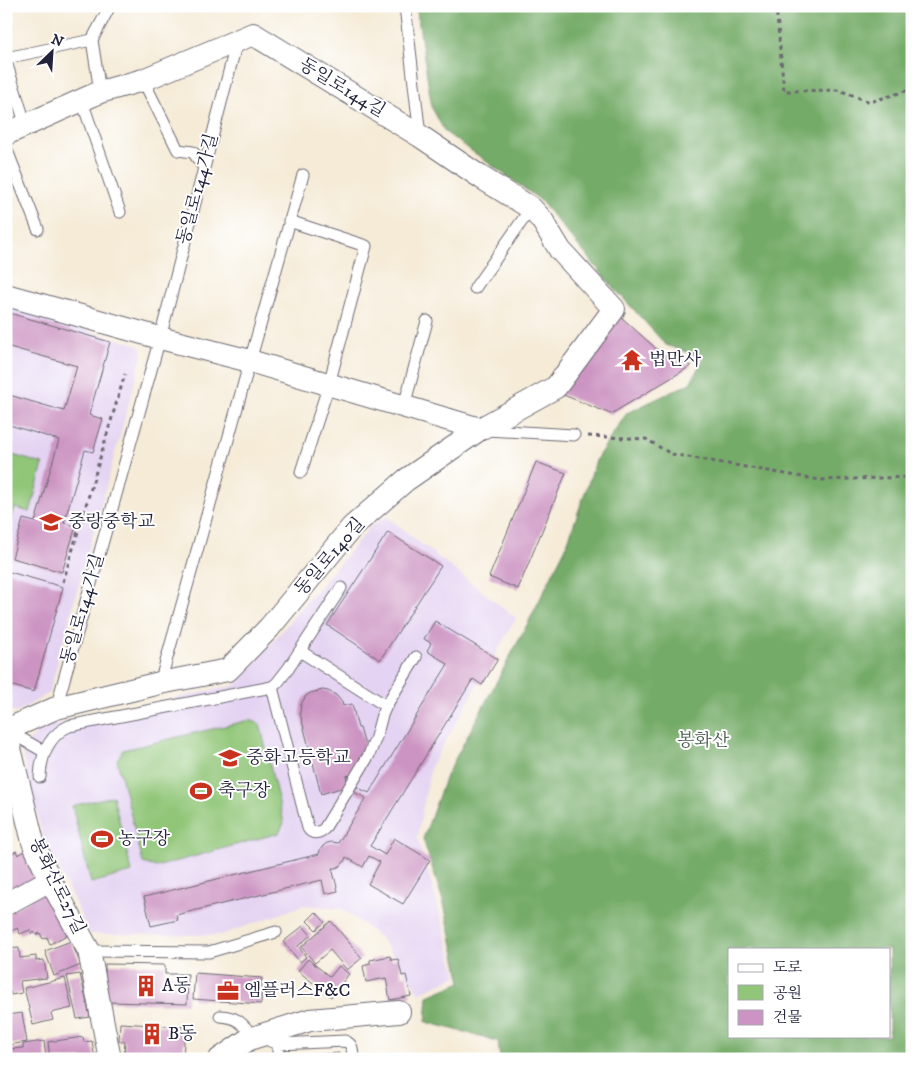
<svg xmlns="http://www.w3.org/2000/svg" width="918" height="1065" viewBox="0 0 918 1065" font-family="'IM FELL DW Pica','Noto Serif KR',serif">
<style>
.built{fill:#e4d3f2}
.green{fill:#91c678;stroke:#5a745a}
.forest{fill:#74ab68;stroke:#4b6652;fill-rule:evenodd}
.building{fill:#cc94c2}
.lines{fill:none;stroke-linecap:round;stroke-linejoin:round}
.lane-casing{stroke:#6c6872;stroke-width:13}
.street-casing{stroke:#6c6872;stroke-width:24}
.path{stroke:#6c6872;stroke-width:3;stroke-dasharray:4 4;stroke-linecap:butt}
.lane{stroke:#fff;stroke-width:11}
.street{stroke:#fff;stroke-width:22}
.labels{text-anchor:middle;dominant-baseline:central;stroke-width:4;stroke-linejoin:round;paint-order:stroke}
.street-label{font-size:18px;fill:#22223b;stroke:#fff}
.poi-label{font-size:18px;fill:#22223b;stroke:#fff;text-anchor:start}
.park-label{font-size:18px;fill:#495b50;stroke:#fff}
</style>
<rect width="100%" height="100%" fill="#fff"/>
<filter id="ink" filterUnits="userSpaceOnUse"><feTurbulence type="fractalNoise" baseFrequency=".02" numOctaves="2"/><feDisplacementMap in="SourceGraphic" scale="10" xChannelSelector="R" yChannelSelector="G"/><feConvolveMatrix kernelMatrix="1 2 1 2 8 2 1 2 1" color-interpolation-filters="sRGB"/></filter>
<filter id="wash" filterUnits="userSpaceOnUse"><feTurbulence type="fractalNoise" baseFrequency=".0096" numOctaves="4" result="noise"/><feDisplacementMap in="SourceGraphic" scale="20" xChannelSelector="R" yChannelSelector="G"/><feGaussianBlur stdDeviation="1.12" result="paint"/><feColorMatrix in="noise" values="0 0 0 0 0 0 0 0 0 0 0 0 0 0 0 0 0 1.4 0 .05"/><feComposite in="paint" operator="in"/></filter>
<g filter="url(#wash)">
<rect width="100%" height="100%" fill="#f5ebd7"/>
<path class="built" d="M 6,307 L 139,345 L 143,352 L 49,693 L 16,713 L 6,707 Z
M 387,517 L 516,618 L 431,766 L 417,838 L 424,857 L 457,976 L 419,993 L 381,938 L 342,909 L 305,905 L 221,935 L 90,934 L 42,834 L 21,749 L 43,727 L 236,685 L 371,526 Z"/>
<path class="green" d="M 6,453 L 43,464 L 30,512 L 15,508 L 6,539 Z
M 250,720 L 260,724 L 284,823 L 279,833 L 156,867 L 143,863 L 117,760 L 123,750 Z
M 113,796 L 132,872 L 91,883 L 72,806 Z"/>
<path class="forest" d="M 416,6 L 912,6 L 912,1059 L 500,1059 L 498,1041 L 426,1022 L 428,996 L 461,982 L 444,904 L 423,839 L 446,776 L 528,623 L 566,547 L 597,458 L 627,413 L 690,383 L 704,358 L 666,345 L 613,287 L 539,199 L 445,132 L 432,108 ZM 729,949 L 889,949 L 889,1036 L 729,1036 Z"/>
<g id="blocks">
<path class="building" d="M 6,312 L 110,342 L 89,415 L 103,419 L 93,452 L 85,450 L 64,523 L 76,526 L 62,572 L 12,558 L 23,519 L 35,522 L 59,440 L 6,424 L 6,394 L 64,411 L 77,366 L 6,346 Z
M 621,317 L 662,354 L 691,366 L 611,414 L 561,394 Z
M 536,462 L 566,473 L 518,589 L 489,577 Z
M 388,532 L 441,566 L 380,660 L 327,625 Z
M 6,571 L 63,587 L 34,692 L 6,684 Z
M 435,621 L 498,659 L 482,685 L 473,679 L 370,846 L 385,855 L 394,838 L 430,860 L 403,904 L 368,884 L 380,862 L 369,856 L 363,867 L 346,857 L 344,862 L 340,866 L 336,868 L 332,868 L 338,891 L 325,894 L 322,880 L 176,915 L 178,920 L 151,926 L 144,897 L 319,854 L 320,850 L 323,846 L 327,843 L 332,842 L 338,843 L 366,798 L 344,787 L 321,794 L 300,713 L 301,704 L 306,696 L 310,693 L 323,690 L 328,691 L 336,695 L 342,702 L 343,706 L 352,704 L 358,728 L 360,728 L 364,742 L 368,744 L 351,775 L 346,776 L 348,783 L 369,793 L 448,664 L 427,651 L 431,643 L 424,639 Z
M 16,851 L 18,855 L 25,851 L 35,866 L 32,868 L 39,879 L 6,895 L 6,857 Z
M 47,889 L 69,934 L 50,944 L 47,937 L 43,939 L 40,933 L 36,935 L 34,932 L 32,934 L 30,930 L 20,934 L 17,928 L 10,932 L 6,926 L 6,914 Z
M 316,912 L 325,922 L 316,930 L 307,921 Z
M 331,921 L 362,958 L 347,970 L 330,950 L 315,963 L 301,947 Z
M 303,926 L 311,935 L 298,946 L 306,957 L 300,962 L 283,942 Z
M 71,941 L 81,965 L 54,976 L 45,951 Z
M 19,948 L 20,958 L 36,956 L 36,961 L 44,960 L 47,978 L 20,981 L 22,993 L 11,995 L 10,991 L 6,992 L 6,949 Z
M 390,956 L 392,960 L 398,959 L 402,976 L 406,975 L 411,996 L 390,1000 L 386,978 L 366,982 L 363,966 L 370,964 L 370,960 Z
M 308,959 L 330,977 L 339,966 L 349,974 L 331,997 L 298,971 Z
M 105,964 L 165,965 L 165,974 L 188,974 L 187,1004 L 108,1002 L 105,998 Z
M 195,973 L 262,978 L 261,1004 L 193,999 Z
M 80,974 L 90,1017 L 77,1019 L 67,976 Z
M 65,978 L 72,1008 L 51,1013 L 53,1020 L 33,1025 L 24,988 Z
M 22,1013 L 27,1042 L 8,1045 L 7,1043 L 6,1043 L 6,1015 Z
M 120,1023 L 185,1027 L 183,1058 L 124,1055 L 125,1041 L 119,1041 Z
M 83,1037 L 84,1042 L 92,1041 L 95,1059 L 50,1059 L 48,1042 Z
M 44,1041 L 46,1059 L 6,1059 L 6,1055 L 8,1055 L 7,1049 L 23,1048 L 23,1044 Z
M 339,1053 L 339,1059 L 291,1059 L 291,1056 Z"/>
</g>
</g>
<g filter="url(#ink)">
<use href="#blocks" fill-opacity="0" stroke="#6c6872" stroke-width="1"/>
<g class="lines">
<g class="lane-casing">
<path id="lane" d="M 405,6 L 420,136
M 6,58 L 92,40
M 6,62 L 26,126
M 143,80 L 178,150 L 193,152 L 204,168
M 100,92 L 92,40 L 110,6
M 82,101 L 120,212
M 6,148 L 38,229
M 289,221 L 366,246 L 329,384 L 301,472
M 475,288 L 531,208
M 404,406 L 427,321
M 487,430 L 574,435
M 300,651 L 386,706
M 160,683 L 250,361 L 303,175
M 272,687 L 277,683 L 288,669 L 341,588
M 56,708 L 160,338 L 237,41
M 6,730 L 45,752
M 40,777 C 41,755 48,736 69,726 L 272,687 L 308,828 C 312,835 319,833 324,829 L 369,755 L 376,737 L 382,715 L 386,706 L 416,657
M 89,951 L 209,952 L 276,932
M 220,1016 C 239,1017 242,1024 254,1037
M 265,1033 L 270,1041 L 278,1044 L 345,1041 C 354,1045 352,1050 353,1059
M 278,1044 L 278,1059"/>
</g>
<g class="street-casing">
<path id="street" d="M 6,134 L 100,92 L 143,80 L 253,34 L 420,136 L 482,178 L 531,208 L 542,220 L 560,250 L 614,309 L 556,387 L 480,429 L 406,480 L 352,527 L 269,628 L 228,670 L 160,683 L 56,708 L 6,730
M 6,295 L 160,338 L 250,361 L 480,429
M 6,732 L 33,842 L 50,880 L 89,951 L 110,1059
M 6,904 L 50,880
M 220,1059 L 249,1039 L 310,1020 L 399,1012"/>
</g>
<path class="path" d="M 776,6 L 784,91 L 839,90 L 870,102 L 909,90 L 912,92
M 588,436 L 646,439 L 671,454 L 820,480 L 912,477
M 63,582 L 125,374"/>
<use href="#lane" class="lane"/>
<use href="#street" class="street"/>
</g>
</g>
<defs>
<g id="temple-bare" transform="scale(1.725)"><path d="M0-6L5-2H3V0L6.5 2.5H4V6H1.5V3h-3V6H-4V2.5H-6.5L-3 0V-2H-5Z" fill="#c8321e" stroke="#fff" stroke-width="2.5" paint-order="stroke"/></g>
<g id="school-bare" transform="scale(1.725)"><path d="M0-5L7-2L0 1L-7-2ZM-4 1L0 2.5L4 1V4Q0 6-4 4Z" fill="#c8321e" stroke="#fff" stroke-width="2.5" paint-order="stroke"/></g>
<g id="stadium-bare" transform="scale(1.725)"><path d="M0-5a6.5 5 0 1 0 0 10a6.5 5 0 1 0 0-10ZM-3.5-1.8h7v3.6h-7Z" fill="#c8321e" stroke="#fff" stroke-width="2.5" paint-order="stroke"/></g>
<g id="building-bare" transform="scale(1.725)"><path d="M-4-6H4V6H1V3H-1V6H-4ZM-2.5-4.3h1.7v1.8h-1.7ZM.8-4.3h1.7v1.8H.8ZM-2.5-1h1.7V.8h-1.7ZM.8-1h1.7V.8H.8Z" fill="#c8321e" stroke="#fff" stroke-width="2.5" paint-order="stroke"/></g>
<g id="office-bare" transform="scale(1.725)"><path d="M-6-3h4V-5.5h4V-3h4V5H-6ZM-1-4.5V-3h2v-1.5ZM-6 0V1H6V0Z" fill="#c8321e" stroke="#fff" stroke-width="2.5" paint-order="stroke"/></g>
</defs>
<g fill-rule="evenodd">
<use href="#temple-bare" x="632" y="360"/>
<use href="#school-bare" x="51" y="522"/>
<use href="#school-bare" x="230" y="758"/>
<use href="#stadium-bare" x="201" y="791"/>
<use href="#stadium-bare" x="102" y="839"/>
<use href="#building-bare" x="146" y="986"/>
<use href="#office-bare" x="228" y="991"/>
<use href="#building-bare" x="152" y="1034"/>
</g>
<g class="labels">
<g class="street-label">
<text transform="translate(342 88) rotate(31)">동일로144길</text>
<text transform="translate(198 189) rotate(-75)">동일로144가길</text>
<text transform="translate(330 557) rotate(-49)">동일로140길</text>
<text transform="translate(83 609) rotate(-74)">동일로144가길</text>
<text transform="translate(57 886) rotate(64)">봉화산로27길</text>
</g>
<g class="poi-label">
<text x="649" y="360">법만사</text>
<text x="68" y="522">중랑중학교</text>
<text x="246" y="758">중화고등학교</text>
<text x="218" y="791">축구장</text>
<text x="118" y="839">농구장</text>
<text x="162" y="986">A동</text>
<text x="244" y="991">엠플러스F&amp;C</text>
<text x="168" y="1034">B동</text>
</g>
<g class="park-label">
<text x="703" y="741">봉화산</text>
</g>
</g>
<rect width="918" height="1065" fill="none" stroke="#fff" stroke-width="25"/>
<rect x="728" y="948" width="162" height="90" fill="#ffffff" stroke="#a7a7b1"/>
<rect x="738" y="964" width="25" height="8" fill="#ffffff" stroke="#a7a7b1"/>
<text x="773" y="972" font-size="15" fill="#22223b">도로</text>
<rect x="738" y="985" width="25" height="15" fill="#91c678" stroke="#a7a7b1"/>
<text x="773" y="998" font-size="15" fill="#22223b">공원</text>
<rect x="738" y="1010" width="25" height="15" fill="#cc94c2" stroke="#a7a7b1"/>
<text x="773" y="1022" font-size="15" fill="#22223b">건물</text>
<g transform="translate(52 52) rotate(25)" stroke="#ffffff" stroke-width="4" paint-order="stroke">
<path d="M0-4L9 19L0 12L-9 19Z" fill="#22223b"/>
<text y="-8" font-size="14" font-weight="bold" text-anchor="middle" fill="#22223b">N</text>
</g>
</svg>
